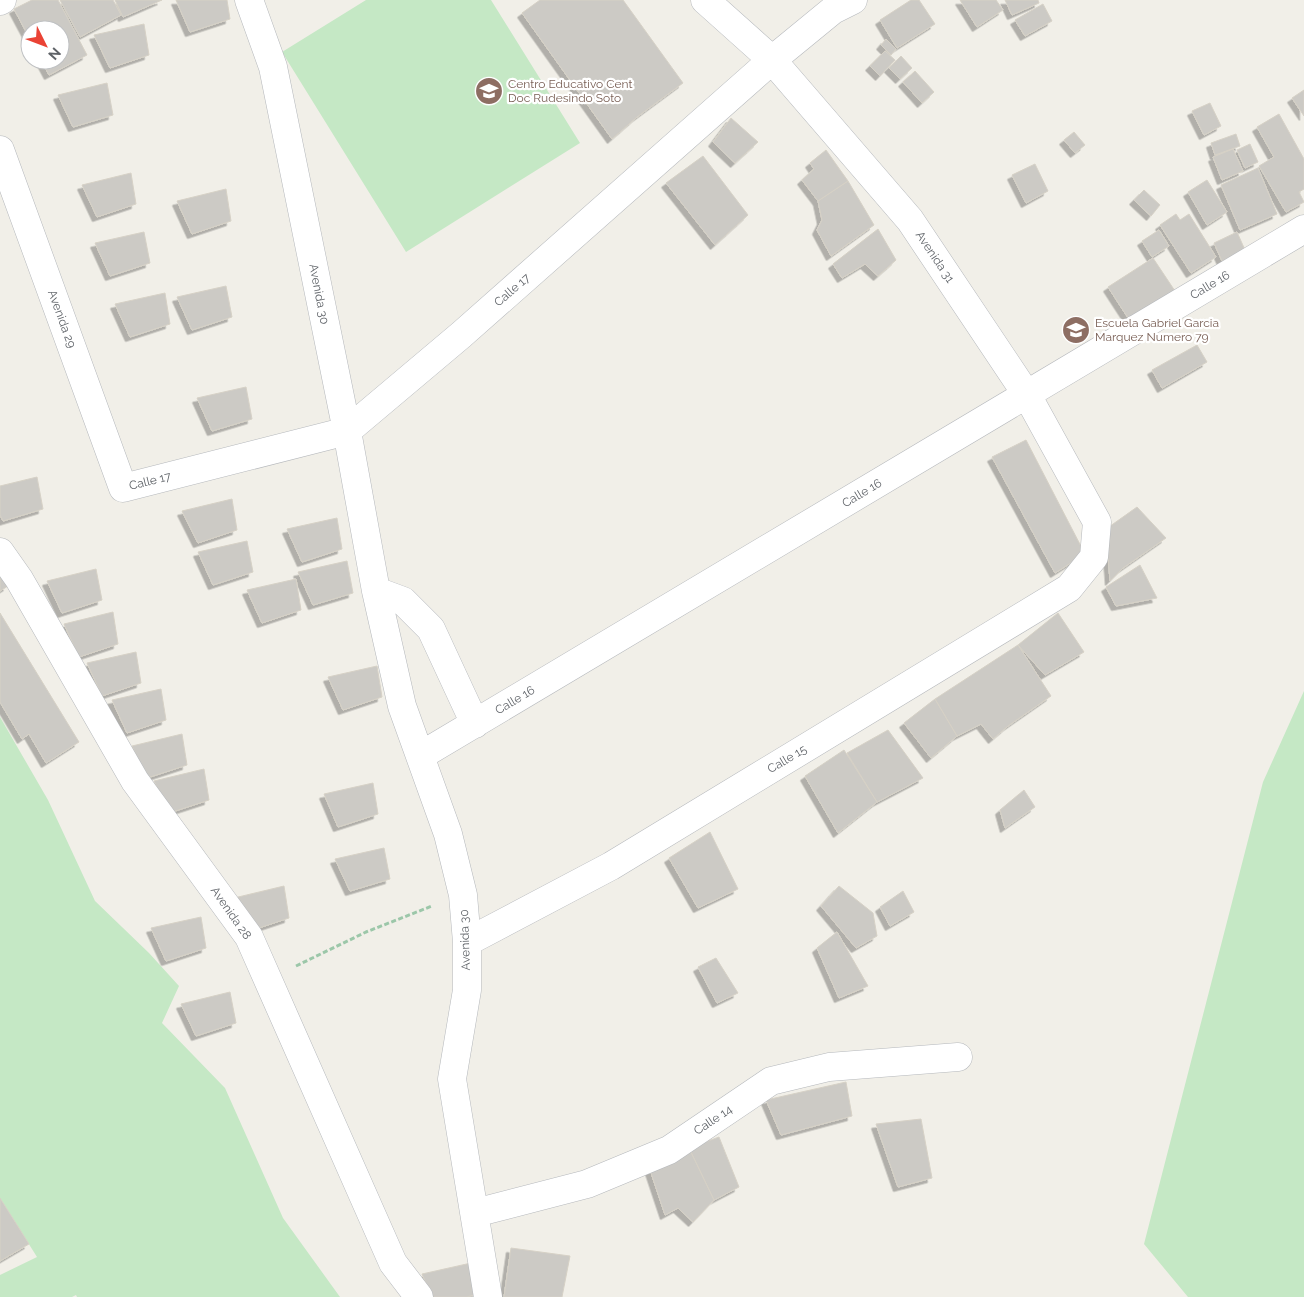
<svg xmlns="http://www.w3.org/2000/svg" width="1304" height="1297" viewBox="0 0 1304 1297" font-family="Raleway,sans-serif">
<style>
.green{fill:#c5e8c5}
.building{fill:#cccac5;stroke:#d6d1c6;filter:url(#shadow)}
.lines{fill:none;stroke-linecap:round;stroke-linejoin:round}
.street-casing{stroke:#b5b8bc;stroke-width:29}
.path{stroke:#9cc7a9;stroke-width:3;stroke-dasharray:5 2.5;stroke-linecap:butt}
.street{stroke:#fff;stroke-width:28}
.labels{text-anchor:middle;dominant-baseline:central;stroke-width:4.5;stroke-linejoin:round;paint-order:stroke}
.education-label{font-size:12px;fill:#785e54;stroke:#fff;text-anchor:start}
.street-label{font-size:12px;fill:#5f6368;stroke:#fff}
</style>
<defs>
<filter id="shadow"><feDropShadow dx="-4.5" dy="4.5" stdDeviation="0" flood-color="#0004"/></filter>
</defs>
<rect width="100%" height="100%" fill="#f1efe8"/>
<path class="green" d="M 366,0 L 491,0 L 580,143 L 406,252 L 282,52 Z
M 1304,691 L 1304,1297 L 1188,1297 L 1144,1244 L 1263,782 Z
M 0,717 L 48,800 L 95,901 L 149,953 L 179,986 L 162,1023 L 225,1088 L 283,1218 L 340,1297 L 77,1297 L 76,1295 L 72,1297 L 0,1297 L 0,1275 L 37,1257 L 0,1198 Z"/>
<path class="building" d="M 32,0 L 58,0 L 87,55 L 49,75 L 41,60 L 60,60 L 60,30 L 30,30 L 30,39 L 14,9 Z
M 60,0 L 113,0 L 121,15 L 80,37 Z
M 115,0 L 162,0 L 123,17 Z
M 176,0 L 227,0 L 230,19 L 190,32 Z
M 540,0 L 623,0 L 683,83 L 637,117 L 612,139 L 522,13 Z
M 911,0 L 919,0 L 935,24 L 897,48 L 880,20 Z
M 960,0 L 996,0 L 1003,10 L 977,27 Z
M 1005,0 L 1038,0 L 1039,3 L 1012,15 Z
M 1043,4 L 1052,21 L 1025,36 L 1015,20 Z
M 144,24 L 149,55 L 110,68 L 94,35 Z
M 886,39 L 896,49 L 891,55 L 881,45 Z
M 885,51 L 895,60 L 880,76 L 870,66 Z
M 901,56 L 912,68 L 900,79 L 889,68 Z
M 915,71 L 934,92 L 922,103 L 903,82 Z
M 107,83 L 113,115 L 73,127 L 58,95 Z
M 1304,90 L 1304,116 L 1292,98 Z
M 1210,103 L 1221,126 L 1204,135 L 1192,111 Z
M 1279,114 L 1304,159 L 1304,189 L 1299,192 L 1304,202 L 1286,212 L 1259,166 L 1274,157 L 1257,127 Z
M 731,118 L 758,142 L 735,163 L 713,142 Z
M 1074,132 L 1085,145 L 1075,153 L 1064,140 Z
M 1236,134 L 1240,146 L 1215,155 L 1211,143 Z
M 1250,144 L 1258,162 L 1245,168 L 1237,150 Z
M 1233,149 L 1243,171 L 1222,180 L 1213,157 Z
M 826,150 L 848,181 L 818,201 L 802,180 L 814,169 L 810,163 Z
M 703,156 L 748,215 L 715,245 L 666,183 Z
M 1035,164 L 1048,191 L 1026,203 L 1012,175 Z
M 1258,168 L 1277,214 L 1240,230 L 1221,185 Z
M 131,173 L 136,204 L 97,217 L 82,185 Z
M 1207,180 L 1227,212 L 1207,225 L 1188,192 Z
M 848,181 L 874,225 L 831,256 L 817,230 L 822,220 L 818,201 Z
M 226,189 L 231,221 L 192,234 L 177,201 Z
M 1144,190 L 1160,205 L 1151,216 L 1134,200 Z
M 1176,214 L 1180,220 L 1189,214 L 1216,257 L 1191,273 L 1160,225 Z
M 878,229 L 896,260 L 878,276 L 865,264 L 842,278 L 833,264 Z
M 1159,230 L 1169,246 L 1152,257 L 1142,241 Z
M 144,232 L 150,263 L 110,276 L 95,243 Z
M 1237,232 L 1245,250 L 1222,261 L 1214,243 Z
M 1153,258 L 1177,294 L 1132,324 L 1108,287 Z
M 226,286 L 232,317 L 192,330 L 177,297 Z
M 165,293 L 170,324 L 130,337 L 115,304 Z
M 1197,345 L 1207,362 L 1162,388 L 1152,370 Z
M 246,387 L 252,419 L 212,431 L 197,398 Z
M 1026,440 L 1085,554 L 1055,573 L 992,457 Z
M 37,477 L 43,509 L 3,521 L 0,515 L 0,486 Z
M 232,499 L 237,530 L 198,543 L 182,511 Z
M 1137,507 L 1166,538 L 1123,568 L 1110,581 L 1106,529 Z
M 337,518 L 342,549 L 302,562 L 287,529 Z
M 247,541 L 253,572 L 213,585 L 198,552 Z
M 347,561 L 353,593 L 313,605 L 298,572 Z
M 1140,565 L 1157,598 L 1116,606 L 1106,587 Z
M 96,569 L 102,600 L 62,613 L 47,581 Z
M 0,576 L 8,586 L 0,591 Z
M 296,579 L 301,610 L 262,623 L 247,590 Z
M 113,612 L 118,644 L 79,657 L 64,624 Z
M 0,613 L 79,742 L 46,763 L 29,734 L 22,739 L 0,702 Z
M 1058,613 L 1084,652 L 1045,675 L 1018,645 Z
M 1018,645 L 1051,696 L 1008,726 L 993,739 L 981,724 L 957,736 L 935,699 Z
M 136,652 L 141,683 L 102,696 L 87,663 Z
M 377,666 L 382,697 L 343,710 L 328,677 Z
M 161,689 L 166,720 L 127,733 L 112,700 Z
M 935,699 L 957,736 L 931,758 L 904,723 Z
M 888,730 L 923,778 L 877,802 L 847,753 Z
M 182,734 L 187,765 L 147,778 L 132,746 Z
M 844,750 L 877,802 L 838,833 L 805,776 Z
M 204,769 L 209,800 L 169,813 L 154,781 Z
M 373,783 L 378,814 L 338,827 L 324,794 Z
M 1024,790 L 1035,807 L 1005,828 L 1000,810 Z
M 710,832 L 738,889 L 698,908 L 669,858 Z
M 384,848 L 390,879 L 350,891 L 335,859 Z
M 284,886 L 289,918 L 250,931 L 234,898 Z
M 839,886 L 873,913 L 877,936 L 856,948 L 821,906 Z
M 903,891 L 914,912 L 890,926 L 880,907 Z
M 201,917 L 206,948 L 166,961 L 151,928 Z
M 837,932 L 868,986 L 839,998 L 817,948 Z
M 716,958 L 738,993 L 717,1003 L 698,967 Z
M 230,992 L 236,1023 L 196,1036 L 181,1004 Z
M 846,1082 L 852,1116 L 781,1135 L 766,1100 Z
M 921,1119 L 932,1178 L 898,1187 L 876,1124 Z
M 719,1137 L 739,1187 L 714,1200 L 689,1148 Z
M 689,1148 L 714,1200 L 693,1222 L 678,1208 L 665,1215 L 650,1170 Z
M 0,1198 L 29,1244 L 0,1261 Z
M 511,1248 L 570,1256 L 562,1297 L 504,1297 Z
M 471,1263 L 477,1294 L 467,1297 L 432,1297 L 422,1274 Z"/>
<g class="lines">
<g class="street-casing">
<path id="street" d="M 249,0 L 273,67 L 347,431 L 376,591 L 402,706 L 448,834 L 463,895 L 467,942 L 467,990 L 452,1079 L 488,1297
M 0,1 L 2,0
M 0,150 L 123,488 L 347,431 L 461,335 L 772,60 L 833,10 L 853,0
M 0,552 L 19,579 L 135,781 L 249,937 L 393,1263 L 419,1297
M 376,591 L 403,601 L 431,629 L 475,724
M 420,756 L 1304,229
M 467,942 L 611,866 L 1069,588 L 1094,557 L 1097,522 L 1027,395 L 910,220 L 772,60 L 705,0
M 475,1213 L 587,1184 L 669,1150 L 771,1081 L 829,1067 L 958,1057"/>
</g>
<path class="path" d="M 296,966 L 366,932 L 432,906"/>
<use href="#street" class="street"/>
</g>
<defs>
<g id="school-disc" transform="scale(1.4375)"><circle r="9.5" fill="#8d6e63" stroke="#fff"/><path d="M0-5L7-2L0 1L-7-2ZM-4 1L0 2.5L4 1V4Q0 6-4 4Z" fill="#fff"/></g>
</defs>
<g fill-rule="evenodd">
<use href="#school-disc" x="489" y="91"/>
<use href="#school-disc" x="1076" y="330"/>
</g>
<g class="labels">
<g class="education-label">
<text x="508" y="84">Centro Educativo Cent<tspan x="508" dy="14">Doc Rudesindo Soto</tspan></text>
<text x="1095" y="323">Escuela Gabriel Garcia<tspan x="1095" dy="14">Marquez Numero 79</tspan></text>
</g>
<g class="street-label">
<text transform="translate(935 257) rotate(56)">Avenida 31</text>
<text transform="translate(1210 285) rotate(-31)">Calle 16</text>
<text transform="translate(512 290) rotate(-41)">Calle 17</text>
<text transform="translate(319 294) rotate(79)">Avenida 30</text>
<text transform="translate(62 319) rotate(70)">Avenida 29</text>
<text transform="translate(150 481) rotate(-14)">Calle 17</text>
<text transform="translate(862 493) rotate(-31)">Calle 16</text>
<text transform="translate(515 700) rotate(-31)">Calle 16</text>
<text transform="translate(787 759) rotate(-31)">Calle 15</text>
<text transform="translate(231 913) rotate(55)">Avenida 28</text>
<text transform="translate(465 940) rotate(-92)">Avenida 30</text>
<text transform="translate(713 1120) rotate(-34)">Calle 14</text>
</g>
</g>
<g transform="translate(45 45) rotate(132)"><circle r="24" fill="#ffffff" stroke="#bfc1c3"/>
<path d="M0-4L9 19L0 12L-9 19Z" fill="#ea4335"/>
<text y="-8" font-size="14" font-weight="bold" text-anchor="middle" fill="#5f6368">N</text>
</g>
</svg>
